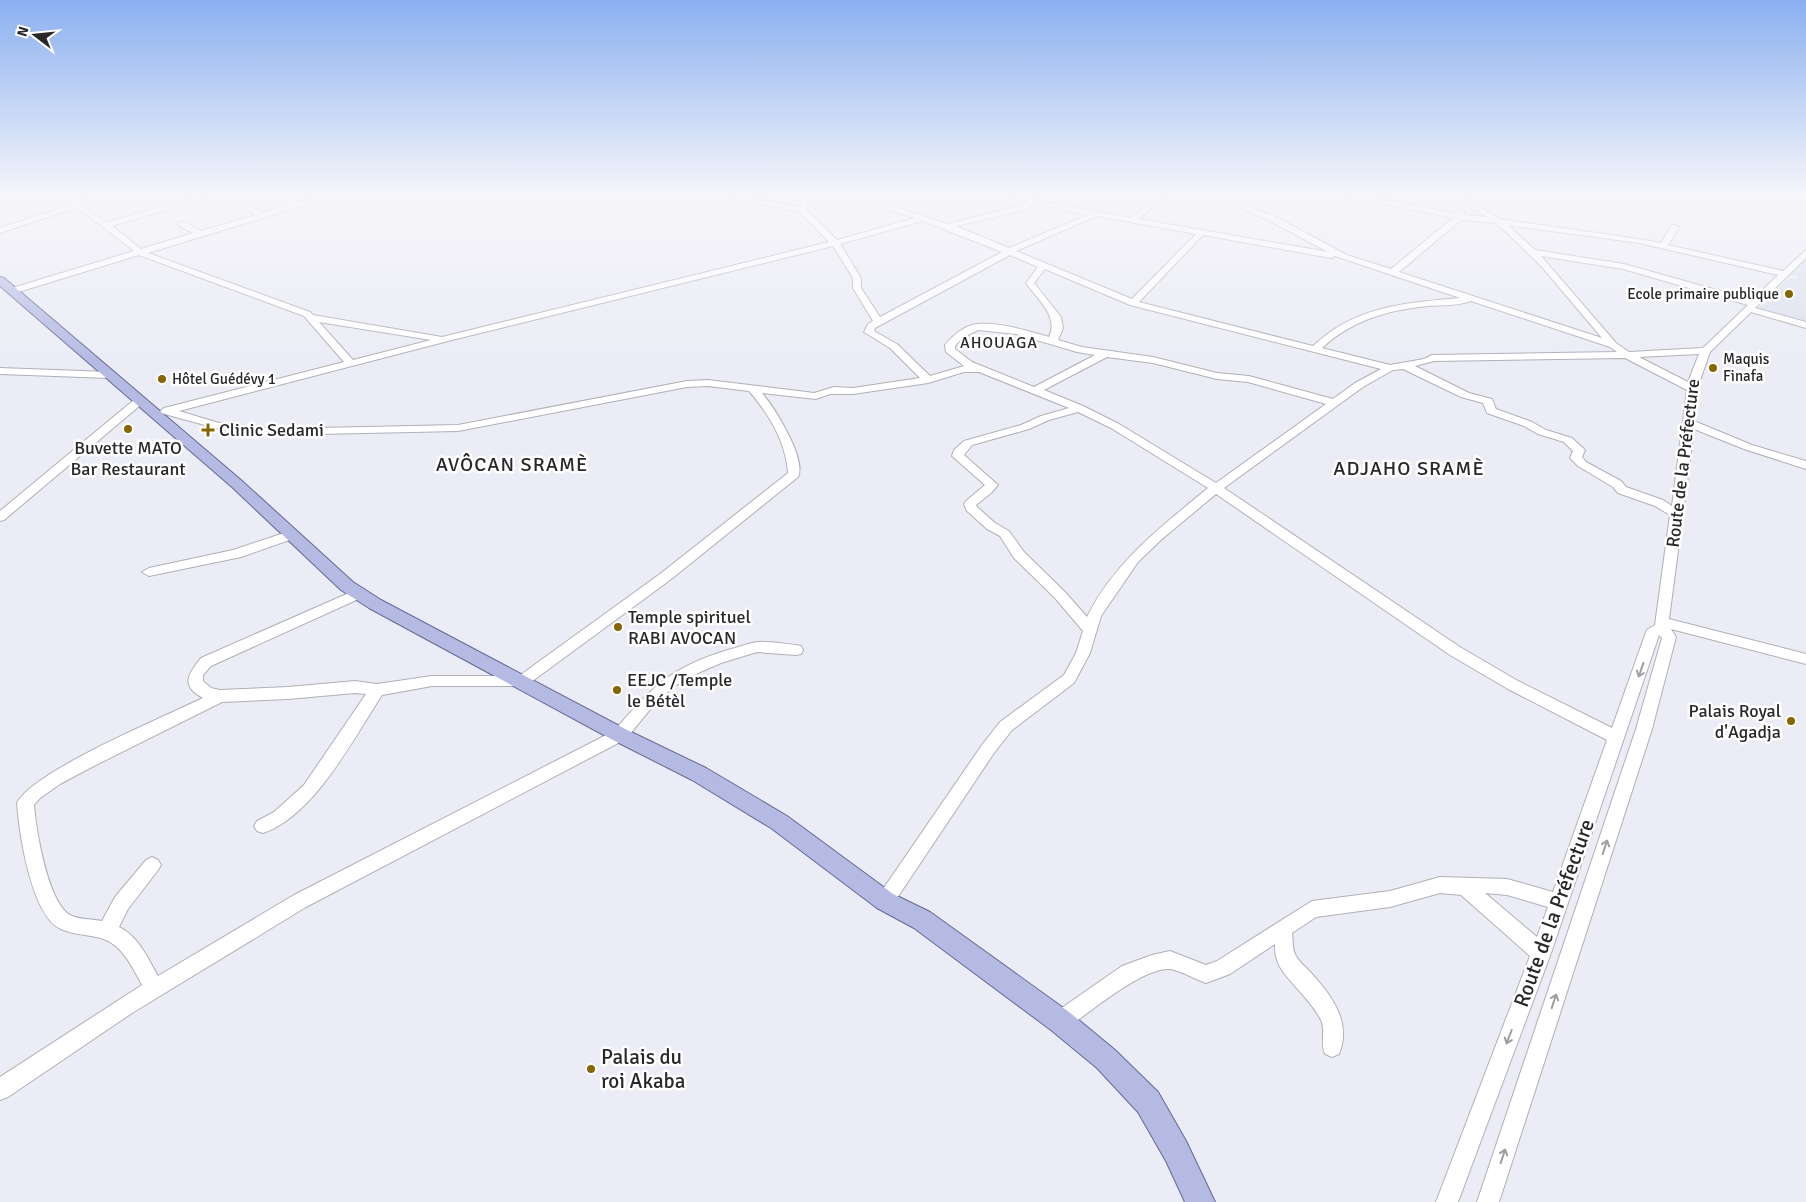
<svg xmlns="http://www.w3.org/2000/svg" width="1806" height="1202" viewBox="0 0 1806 1202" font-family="Signika,sans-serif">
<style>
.built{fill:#dde0ef}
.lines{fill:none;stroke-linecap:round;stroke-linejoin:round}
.minor-casing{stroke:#afb0b8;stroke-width:2}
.major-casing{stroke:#646996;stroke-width:2}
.minor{fill:#fff;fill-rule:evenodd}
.major{fill:#b5bae3;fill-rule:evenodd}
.oneway{stroke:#9e9ea0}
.poi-dot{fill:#866600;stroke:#fff;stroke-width:2}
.labels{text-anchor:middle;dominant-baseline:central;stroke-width:5;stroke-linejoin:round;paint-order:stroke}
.far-poi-label{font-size:15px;fill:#28282b;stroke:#fff;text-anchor:start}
.far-quarter-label{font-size:16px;letter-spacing:1px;fill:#28282b;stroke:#fff}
.poi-label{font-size:18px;fill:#28282b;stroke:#fff;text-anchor:start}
.street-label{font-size:18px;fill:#28282b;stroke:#fff}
.quarter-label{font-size:20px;letter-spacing:1px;fill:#28282b;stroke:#fff}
.near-street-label{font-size:21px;fill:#28282b;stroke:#fff}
.near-poi-label{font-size:21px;fill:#28282b;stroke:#fff;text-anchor:start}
</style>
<rect width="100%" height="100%" fill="#ebecf5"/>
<path class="built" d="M 1806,258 L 1806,322 L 1757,309 L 1789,278 L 1797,279 L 1798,277 L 1790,274 Z"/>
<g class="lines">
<g class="minor-casing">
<path id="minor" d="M 104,194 L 114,194 L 82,206 L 107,222 L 209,194 L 220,194 L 112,226 L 141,249 L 193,233 L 179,226 L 179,222 L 185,222 L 201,231 L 256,215 L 242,208 L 242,204 L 248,204 L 263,212 L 326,194 L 335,194 L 335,196 L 148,253 L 310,312 L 313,315 L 442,337 L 829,242 L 800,212 L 723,196 L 720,194 L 732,194 L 800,207 L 803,194 L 809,194 L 807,210 L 837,240 L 915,218 L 889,210 L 889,206 L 892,206 L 948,224 L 1015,207 L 1028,202 L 1002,194 L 1013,194 L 1036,200 L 1131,218 L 1161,194 L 1168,194 L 1139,219 L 1328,252 L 1270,221 L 1210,194 L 1219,194 L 1276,217 L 1347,255 L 1391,269 L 1453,218 L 1384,204 L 1328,196 L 1325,194 C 1369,194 1413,205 1456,214 L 1458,209 L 1461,209 L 1465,211 L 1464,215 L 1488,217 L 1462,203 L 1431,194 L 1445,194 L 1464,198 L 1500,219 L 1639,239 L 1661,243 L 1672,225 L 1675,225 L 1679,227 L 1668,245 L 1783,271 L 1806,250 L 1806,258 L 1755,308 L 1806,322 L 1806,328 L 1751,312 L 1710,352 L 1698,386 L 1694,421 L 1752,445 L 1806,461 L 1806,469 L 1744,449 L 1694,429 L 1669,619 L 1806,654 L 1806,664 L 1671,629 L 1676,637 L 1652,729 L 1499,1202 L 1477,1202 L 1636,729 L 1662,638 L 1659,635 L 1551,953 L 1458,1202 L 1436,1202 L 1530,956 L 1461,895 L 1440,893 L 1390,907 L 1316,917 L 1292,933 C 1293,940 1292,950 1296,956 C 1299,962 1307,968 1312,974 C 1332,996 1352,1023 1339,1054 L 1332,1057 L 1325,1054 C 1320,1043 1326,1031 1321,1020 C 1311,999 1282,977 1277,960 C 1275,955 1275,949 1275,944 L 1230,974 L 1206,983 C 1197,980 1179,970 1170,969 C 1143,967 1090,1012 1067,1028 L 1060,1031 L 1053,1028 L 1050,1021 L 1053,1014 L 1122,966 L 1152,955 L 1170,951 L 1206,965 L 1217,961 L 1312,901 L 1390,891 L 1440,877 L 1507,879 L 1553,892 L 1607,740 L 1508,689 L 1450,655 L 1216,494 L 1162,539 L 1138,562 L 1101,616 L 1090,653 L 1074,683 L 1012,730 L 994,753 L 891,907 L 885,909 L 879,907 L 876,901 L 879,895 L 982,745 L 1000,722 L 1064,675 L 1076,653 L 1083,631 L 1055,598 L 1014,558 L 1000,536 L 987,529 L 967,511 L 964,504 L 966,501 L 985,485 L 952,456 L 954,450 L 964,441 L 1021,425 L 1041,416 L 1069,408 L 979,372 L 964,372 L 928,383 L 853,394 L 830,394 L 816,399 L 762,393 C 774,407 807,459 798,477 L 670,580 L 527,685 L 522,686 L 432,686 L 382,695 C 353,739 314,816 263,833 L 257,831 L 254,826 L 257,821 L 274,812 L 304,785 L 366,694 L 355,693 L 288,699 L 222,702 L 88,769 L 60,784 L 40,798 L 34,805 C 36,829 48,906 72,916 C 81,920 93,919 102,921 L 115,897 L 146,860 L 152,857 L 158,860 L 161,865 L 158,870 L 128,909 L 119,927 C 139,937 147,957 158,976 L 294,895 L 614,731 C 652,687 671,667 728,650 C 737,648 748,643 758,642 C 770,641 784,644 796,645 L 801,646 L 803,650 L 801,654 L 796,655 L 757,652 L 721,663 L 698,673 L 676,685 L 656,702 L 626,739 L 306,907 L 132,1013 L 8,1097 L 0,1100 L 0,1077 L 142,985 C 131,965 121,941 96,937 C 83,934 70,934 59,928 C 31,913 19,832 17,803 C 33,771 166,716 203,698 C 180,686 188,674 201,658 L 358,589 L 363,591 L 365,594 L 363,597 L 211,666 L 203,675 L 203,681 L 211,688 L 220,690 L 288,687 L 355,681 L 377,684 L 432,676 L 519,676 L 660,574 L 788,473 C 786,442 769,414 749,391 L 708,386 L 687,387 L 458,431 L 272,435 L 219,429 L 161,413 L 160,411 L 164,408 L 344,362 L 304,316 L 139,255 L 15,293 L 9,293 L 9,289 L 134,251 L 90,217 L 75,208 L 0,233 L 0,228 ZM 1036,204 L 1088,215 L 1009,248 L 956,226 L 1021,211 ZM 1097,216 L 1196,234 L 1132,299 L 1016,251 ZM 1461,220 L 1495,223 L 1503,229 L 1542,267 L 1602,338 L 1399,272 ZM 923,221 L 1002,252 L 880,317 L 861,288 L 861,278 L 840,244 ZM 1508,225 L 1639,243 L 1778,275 L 1752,300 L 1624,264 L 1535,250 ZM 1203,235 L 1331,258 L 1335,256 L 1460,298 C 1405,303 1355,306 1313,346 L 1139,302 ZM 833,246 L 853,278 L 853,288 L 873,321 L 868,324 L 864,332 L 890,348 L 920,378 L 853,388 L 834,387 L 814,393 L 708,380 L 687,381 L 458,425 L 272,429 L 219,423 L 179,411 L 448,341 ZM 1010,255 L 1038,267 L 1026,283 C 1038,300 1059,316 1049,337 C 1028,331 1000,322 977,324 C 965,325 952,336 945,345 L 946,352 L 964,366 L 930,376 L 897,344 L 874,331 L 875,328 ZM 1541,256 L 1623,269 L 1748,305 L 1703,348 L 1629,352 L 1616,343 ZM 1045,269 L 1130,305 L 1381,369 L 1355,383 L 1333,399 L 1249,376 L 1217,373 L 1153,357 L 1082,347 L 1058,340 L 1063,328 L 1061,317 L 1034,283 ZM 1471,301 L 1610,347 L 1617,352 L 1432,355 L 1424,359 L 1390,365 L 1322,348 C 1352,320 1388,310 1428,306 C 1442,305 1458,306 1471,301 ZM 319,322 L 431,340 L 353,360 ZM 978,330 L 1016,334 L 1077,352 L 1095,355 L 1034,387 L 972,362 L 955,349 L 955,346 L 962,338 ZM 1699,354 L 1688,382 L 1639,357 ZM 1107,357 L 1153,363 L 1217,379 L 1248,382 L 1326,404 L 1216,483 L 1119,424 L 1083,406 L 1044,390 ZM 1625,358 L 1687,390 L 1672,506 L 1663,500 L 1626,487 L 1621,481 L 1586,462 L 1582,457 L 1585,450 L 1572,438 L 1546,430 L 1532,422 L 1496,409 L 1492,399 L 1469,393 L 1415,366 L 1434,361 ZM 1403,369 L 1461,397 L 1483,403 L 1487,413 L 1524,426 L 1538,434 L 1564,442 L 1573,451 L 1570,458 L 1578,466 L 1613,487 L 1618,493 L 1655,506 L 1670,515 L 1655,625 L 1648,629 L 1646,632 L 1612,728 L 1518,681 L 1460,647 L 1224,488 L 1363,387 L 1393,370 ZM 1078,412 L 1111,428 L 1208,488 C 1162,526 1114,562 1087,617 L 1065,592 L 1024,552 L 1009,531 L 995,523 L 977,507 L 976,505 L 991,493 L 998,485 L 964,455 L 972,445 L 1029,429 L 1049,420 ZM 1485,893 L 1507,895 L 1548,907 L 1537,937 Z
M 0,368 L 109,372 L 114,375 L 109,378 L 0,374 Z
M 139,398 L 144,401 L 143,403 L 4,520 L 0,521 L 0,511 L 135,399 Z
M 290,531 L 296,535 L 295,538 L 241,557 L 149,576 L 142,572 L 149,568 L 233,550 Z"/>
</g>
<g class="major-casing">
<path id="major" d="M 0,277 L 4,278 L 242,481 L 353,582 L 381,600 L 627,730 L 706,768 L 787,816 L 893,894 L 930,912 L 1069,1012 L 1115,1050 L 1158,1092 L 1186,1141 L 1215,1202 L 1185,1202 L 1166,1161 L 1138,1112 L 1097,1068 L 1051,1030 L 914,928 L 877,908 L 771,828 L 692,780 L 613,740 L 369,608 L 341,590 L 232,487 L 0,286 Z"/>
</g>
<use href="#minor" class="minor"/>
<use href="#major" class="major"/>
</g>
<defs><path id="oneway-shaft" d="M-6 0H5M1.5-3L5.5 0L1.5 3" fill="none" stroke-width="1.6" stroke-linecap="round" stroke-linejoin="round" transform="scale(1.25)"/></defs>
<g class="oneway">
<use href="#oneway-shaft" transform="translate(1641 670) rotate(109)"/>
<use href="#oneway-shaft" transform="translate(1605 847) rotate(-72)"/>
<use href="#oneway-shaft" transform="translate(1554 1001) rotate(-72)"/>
<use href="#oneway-shaft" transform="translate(1509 1037) rotate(111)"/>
<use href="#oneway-shaft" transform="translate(1503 1156) rotate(-72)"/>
</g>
<linearGradient id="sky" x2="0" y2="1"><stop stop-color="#8bb0f0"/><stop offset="0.54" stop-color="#f6f6fa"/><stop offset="1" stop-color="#f6f6fa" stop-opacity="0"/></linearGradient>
<rect width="1806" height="362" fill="url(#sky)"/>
<g class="poi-dot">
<circle cx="1789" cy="294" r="5"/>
<circle cx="1713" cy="368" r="5"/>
<circle cx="162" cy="379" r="5"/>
<circle cx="128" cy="429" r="5"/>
<path d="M205.5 422.5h5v5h5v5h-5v5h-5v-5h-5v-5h5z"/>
<circle cx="618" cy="627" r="5"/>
<circle cx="617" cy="690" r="5"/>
<circle cx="1791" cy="721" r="5"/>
<circle cx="591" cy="1069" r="5"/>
</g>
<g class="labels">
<g class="far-poi-label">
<text x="1779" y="294" text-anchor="end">Ecole primaire publique</text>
<text x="1723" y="359">Maquis<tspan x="1723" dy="17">Finafa</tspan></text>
<text x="172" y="379">Hôtel Guédévy 1</text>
</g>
<g class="far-quarter-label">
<text x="999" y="343">AHOUAGA</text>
</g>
<g class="poi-label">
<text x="219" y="430">Clinic Sedami</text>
<text x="128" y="448" text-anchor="middle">Buvette MATO<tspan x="128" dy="21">Bar Restaurant</tspan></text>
<text x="628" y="617">Temple spirituel<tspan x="628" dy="21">RABI AVOCAN</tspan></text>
<text x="627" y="680">EEJC /Temple<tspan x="627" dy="21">le Bétèl</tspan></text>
<text x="1781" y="711" text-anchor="end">Palais Royal<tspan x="1781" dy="21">d'Agadja</tspan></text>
</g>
<g class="street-label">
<text transform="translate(1683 463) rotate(-83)">Route de la Préfecture</text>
</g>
<g class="quarter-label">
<text x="512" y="464">AVÔCAN SRAMÈ</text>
<text x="1409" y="468">ADJAHO SRAMÈ</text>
</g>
<g class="near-street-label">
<text transform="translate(1554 913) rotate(-70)">Route de la Préfecture</text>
</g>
<g class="near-poi-label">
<text x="601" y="1057">Palais du<tspan x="601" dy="24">roi Akaba</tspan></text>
</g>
</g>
<g transform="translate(35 35) rotate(286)" stroke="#ffffff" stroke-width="4" paint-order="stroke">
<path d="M0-4L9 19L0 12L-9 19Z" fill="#28282b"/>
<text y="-8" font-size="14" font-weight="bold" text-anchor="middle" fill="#28282b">N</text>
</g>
</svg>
